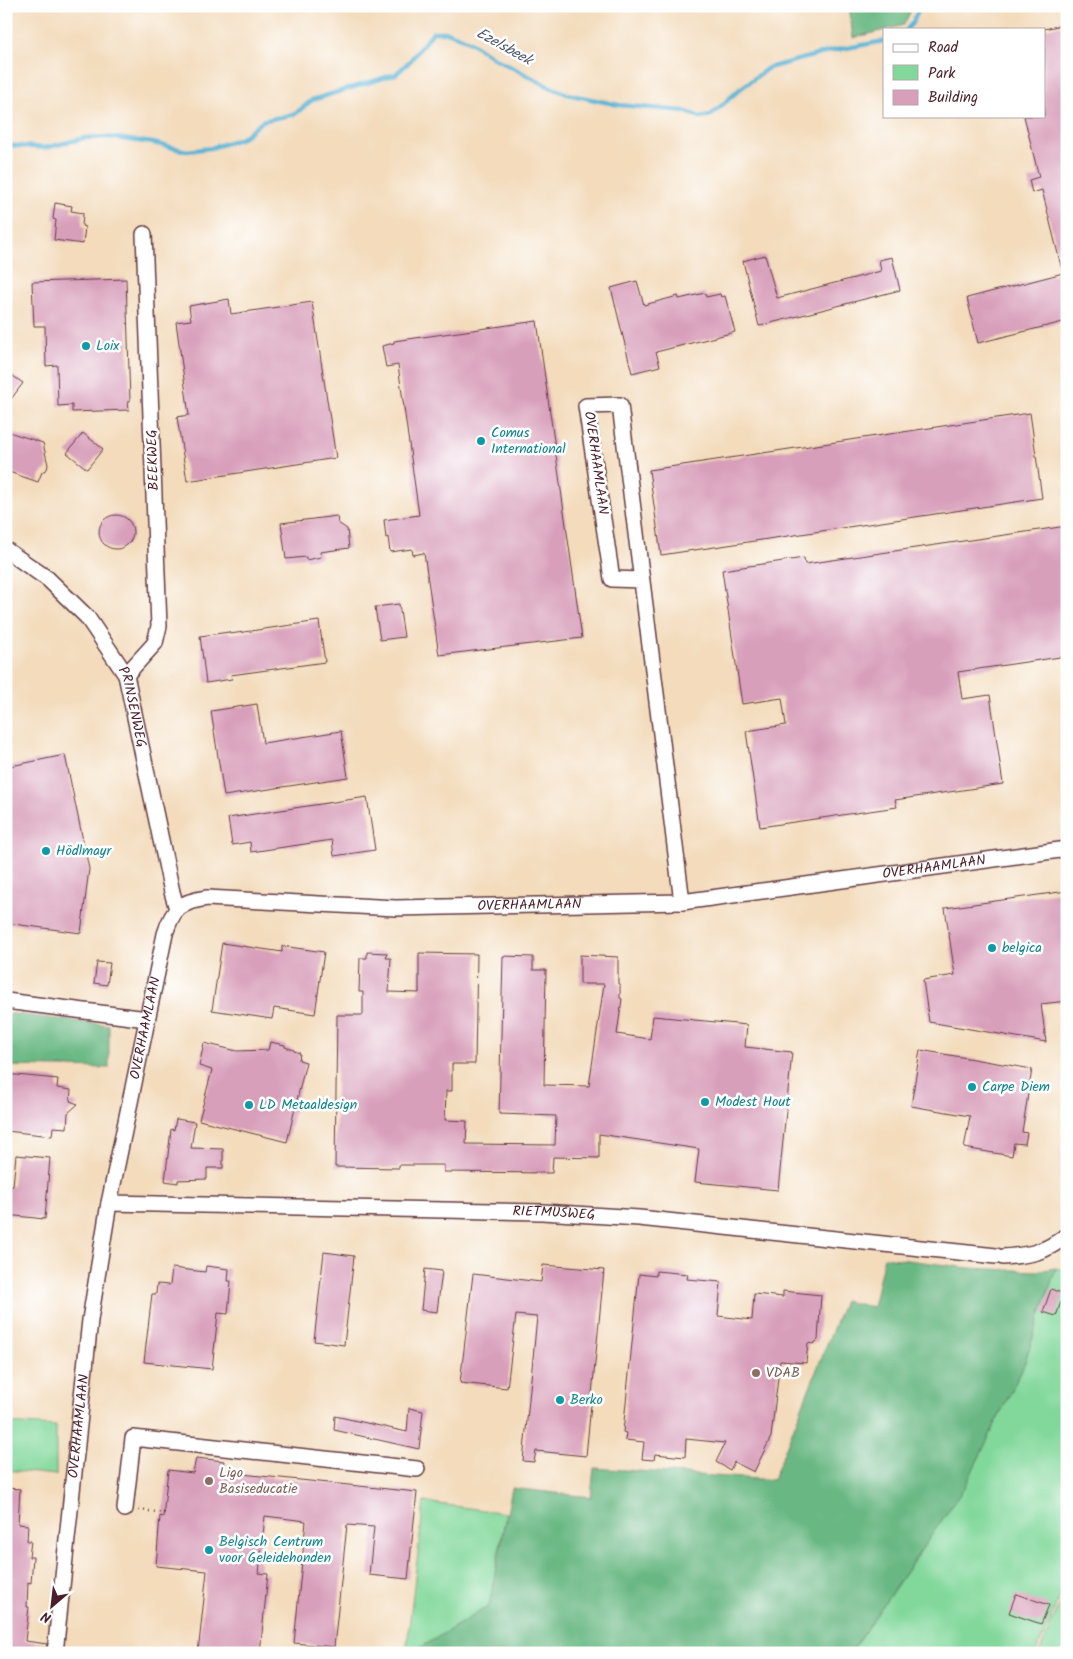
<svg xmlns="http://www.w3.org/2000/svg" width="1073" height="1659" viewBox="0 0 1073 1659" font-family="Kalam,sans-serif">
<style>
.green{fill:#82d89b;stroke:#667c63}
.forest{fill:#69b883;stroke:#5a6c57}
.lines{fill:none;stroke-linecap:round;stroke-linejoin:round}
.stream{stroke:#55b1d3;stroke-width:4.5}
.building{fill:#d89fba}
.minor-casing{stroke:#633b41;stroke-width:18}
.path{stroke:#633b41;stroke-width:2.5;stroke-dasharray:1 4;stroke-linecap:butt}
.minor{stroke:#fff;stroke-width:15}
.culture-dot{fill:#0f9aa8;stroke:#fff;stroke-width:2}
.education-dot{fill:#8d6e63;stroke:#fff;stroke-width:2}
.labels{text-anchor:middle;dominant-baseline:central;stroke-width:5;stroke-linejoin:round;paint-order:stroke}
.culture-label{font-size:14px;fill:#0d838f;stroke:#fff;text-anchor:start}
.street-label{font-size:14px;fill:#4a1f2b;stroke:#fff}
.education-label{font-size:14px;fill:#785e54;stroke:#fff;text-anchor:start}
.water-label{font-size:15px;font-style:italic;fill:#4e596e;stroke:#fff}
</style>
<rect width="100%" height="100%" fill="#fff"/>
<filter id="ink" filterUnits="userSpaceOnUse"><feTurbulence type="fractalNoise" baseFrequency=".02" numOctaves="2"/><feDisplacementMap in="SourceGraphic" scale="10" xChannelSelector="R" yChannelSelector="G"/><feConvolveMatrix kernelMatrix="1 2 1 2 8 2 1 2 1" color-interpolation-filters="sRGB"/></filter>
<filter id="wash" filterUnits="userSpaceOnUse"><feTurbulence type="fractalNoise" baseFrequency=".0096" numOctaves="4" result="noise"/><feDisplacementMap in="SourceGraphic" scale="20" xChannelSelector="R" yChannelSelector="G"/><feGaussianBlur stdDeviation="1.12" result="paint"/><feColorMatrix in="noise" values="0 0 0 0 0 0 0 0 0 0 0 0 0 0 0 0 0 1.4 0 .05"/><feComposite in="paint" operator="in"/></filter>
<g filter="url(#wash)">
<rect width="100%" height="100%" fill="#f3dbbc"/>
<path class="green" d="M 1056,1268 L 1067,1271 L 1067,1579 L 1036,1653 L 850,1653 L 964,1488 L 1023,1367 Z
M 6,1423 L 56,1426 L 56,1475 L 6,1470 Z
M 424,1502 L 506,1513 L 489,1606 L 412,1653 L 406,1653 Z
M 1067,1586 L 1067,1653 L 1039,1653 Z"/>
<path class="forest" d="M 849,6 L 913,6 L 904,25 L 853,38 Z
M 6,1013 L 109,1025 L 109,1068 L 6,1066 Z
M 884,1257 L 969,1268 L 1036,1271 L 1056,1268 L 1023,1367 L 964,1488 L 850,1653 L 412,1653 L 489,1606 L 512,1488 L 591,1497 L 594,1468 L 773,1480 L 844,1301 L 873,1307 Z"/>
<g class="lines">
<path class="stream" d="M 907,29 L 913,22 L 920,6
M 6,145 L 45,148 L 84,138 L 107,137 L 153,143 L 187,151 L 211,148 L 242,138 L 262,121 L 295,114 L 312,100 L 396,74 L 410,61 L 433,32 L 447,32 L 469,41 L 492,57 L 548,86 L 567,94 L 619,105 L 684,111 L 700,117 L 711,115 L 740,89 L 768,68 L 831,51 L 884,41"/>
</g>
<g id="blocks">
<path class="building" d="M 1067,24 L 1067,270 L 1062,270 L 1042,190 L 1032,193 L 1029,180 L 1039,177 L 1024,116 L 1044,116 L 1044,29 Z
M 55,203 L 72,206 L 71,211 L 83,213 L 82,226 L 85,227 L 83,244 L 54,240 L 56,220 L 53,219 Z
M 765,255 L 777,298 L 881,271 L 879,260 L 892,257 L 900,290 L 759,326 L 743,261 Z
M 1067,272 L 1067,321 L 978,343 L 967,298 Z
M 126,279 L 130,401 L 128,401 L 129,410 L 72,412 L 72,405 L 58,406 L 57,365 L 46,366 L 45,326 L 34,326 L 32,282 Z
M 637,281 L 644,305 L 678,296 L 679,299 L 705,293 L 706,297 L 720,294 L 721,297 L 725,296 L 735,332 L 656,352 L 660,366 L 632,373 L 611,288 Z
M 229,299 L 231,314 L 312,302 L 336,458 L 187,481 L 177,417 L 189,415 L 176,322 L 191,320 L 189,306 Z
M 537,321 L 582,638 L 439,655 L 424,553 L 413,555 L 412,549 L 390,552 L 388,537 L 386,538 L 384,520 L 419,515 L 398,365 L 386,367 L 382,346 L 394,343 L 394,341 Z
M 6,371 L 23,383 L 6,406 Z
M 1030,413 L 1042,498 L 661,555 L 649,470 Z
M 6,431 L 43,443 L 48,465 L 47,469 L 42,472 L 38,482 L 6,471 Z
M 83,433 L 103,449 L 87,469 L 67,453 Z
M99 532a17 17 0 1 1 34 0a17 17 0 1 1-34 0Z
M 337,516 L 338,523 L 347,529 L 349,548 L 320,552 L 321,557 L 306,560 L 306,557 L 286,559 L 281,523 Z
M 1067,526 L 1067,656 L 958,672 L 962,699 L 990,695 L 1003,784 L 895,800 L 897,807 L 760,827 L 746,731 L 786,725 L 782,698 L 742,704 L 722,570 L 804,558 L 805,564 Z
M 399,604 L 404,637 L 380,640 L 375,607 Z
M 319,621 L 325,662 L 231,675 L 232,679 L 206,683 L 200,636 L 229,632 L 230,634 Z
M 257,704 L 263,743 L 341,731 L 348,777 L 224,796 L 211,711 Z
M 65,755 L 89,869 L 81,933 L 6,923 L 6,767 Z
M 367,797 L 375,850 L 334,856 L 332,840 L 251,852 L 250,842 L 232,845 L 228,818 Z
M 1067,891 L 1067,1001 L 1041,1004 L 1046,1042 L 929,1022 L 923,980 L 955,975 L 945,908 Z
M 222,943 L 282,952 L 282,946 L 324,952 L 315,1014 L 274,1008 L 272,1019 L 212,1010 Z
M 367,952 L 387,953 L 386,958 L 391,958 L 389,992 L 419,993 L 419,953 L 477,954 L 475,1064 L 452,1064 L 452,1091 L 446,1091 L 445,1120 L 467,1121 L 466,1144 L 555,1145 L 556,1116 L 499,1114 L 503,956 L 533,957 L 533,970 L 546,970 L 544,1085 L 589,1086 L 604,984 L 580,984 L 580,955 L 618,957 L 618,984 L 620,984 L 620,998 L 622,999 L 617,1034 L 650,1039 L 653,1016 L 747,1025 L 745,1047 L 792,1052 L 778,1190 L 695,1182 L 699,1149 L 599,1134 L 599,1158 L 553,1157 L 552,1173 L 444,1172 L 444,1165 L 399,1165 L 399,1168 L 335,1167 L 337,1015 L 363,1015 L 363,992 L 359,992 L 360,958 L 367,958 Z
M 97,962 L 110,963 L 107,985 L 94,983 Z
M 270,1042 L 285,1045 L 285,1047 L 294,1050 L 294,1051 L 300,1053 L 299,1060 L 306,1062 L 287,1142 L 199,1120 L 212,1070 L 199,1066 L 204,1043 L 237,1051 L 268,1050 Z
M 920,1050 L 1032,1069 L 1022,1132 L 1027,1133 L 1025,1144 L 1014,1143 L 1012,1156 L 964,1148 L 970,1116 L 911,1106 Z
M 6,1074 L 58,1079 L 57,1088 L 71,1090 L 70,1101 L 78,1104 L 68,1113 L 67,1128 L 53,1127 L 52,1136 L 6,1131 Z
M 176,1119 L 195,1122 L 191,1148 L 223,1149 L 223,1168 L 207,1168 L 207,1179 L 178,1180 L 178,1183 L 165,1181 L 171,1129 L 174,1130 Z
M 16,1155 L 50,1158 L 45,1219 L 6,1215 L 6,1186 L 13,1186 Z
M 324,1252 L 354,1256 L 344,1345 L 314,1341 Z
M 543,1265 L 604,1270 L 586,1456 L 536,1451 L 534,1462 L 523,1461 L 537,1317 L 516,1315 L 507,1388 L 460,1383 L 473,1274 L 541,1282 Z
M 206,1266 L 229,1269 L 228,1281 L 231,1281 L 228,1314 L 218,1313 L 212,1369 L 144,1362 L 152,1294 L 156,1294 L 157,1284 L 170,1285 L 172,1268 L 205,1272 Z
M 425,1269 L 442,1271 L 437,1312 L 421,1310 Z
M 656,1271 L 688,1274 L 687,1279 L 721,1282 L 718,1316 L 752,1320 L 754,1294 L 783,1297 L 783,1291 L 821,1295 L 818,1340 L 813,1344 L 808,1343 L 806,1363 L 780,1361 L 771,1437 L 754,1472 L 734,1462 L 730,1470 L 716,1462 L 725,1443 L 686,1439 L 685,1457 L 655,1454 L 654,1460 L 642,1459 L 644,1442 L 625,1440 L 626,1433 L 623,1432 L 639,1274 L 656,1276 Z
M 1051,1289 L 1064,1294 L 1056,1316 L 1043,1312 Z
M 409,1408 L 423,1411 L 419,1449 L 334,1430 L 335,1416 L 407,1432 Z
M 196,1458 L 224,1461 L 222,1472 L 417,1492 L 408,1579 L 369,1575 L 374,1527 L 347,1525 L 334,1647 L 294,1643 L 306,1521 L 265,1516 L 259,1573 L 268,1574 L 260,1653 L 198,1653 L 207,1571 L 156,1566 L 160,1516 L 163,1517 L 168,1470 L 193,1473 Z
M 6,1488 L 20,1489 L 18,1524 L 28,1525 L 27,1541 L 31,1541 L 29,1557 L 33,1557 L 31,1583 L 28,1582 L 27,1607 L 29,1607 L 25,1641 L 47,1644 L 46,1653 L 6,1651 Z
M 1016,1594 L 1049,1605 L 1041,1624 L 1009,1613 Z"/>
</g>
</g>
<g filter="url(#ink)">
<use href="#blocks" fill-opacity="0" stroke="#633b41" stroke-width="1"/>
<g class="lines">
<g class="minor-casing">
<g id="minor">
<path id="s1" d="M 6,550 L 48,579 L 87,617 L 126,675 L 172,892 L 177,909"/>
<path d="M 642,580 L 612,579 L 586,406 L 620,405 L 682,902"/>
<path d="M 126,675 L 155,643 L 159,626 L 144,234"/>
<path d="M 6,1001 L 147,1019"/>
<path id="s2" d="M 109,1203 L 542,1212 L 639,1218 L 996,1256"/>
<path d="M 1003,1257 C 1030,1255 1045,1253 1067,1235"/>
<path d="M 125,1509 L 133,1438 L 417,1469"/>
<path id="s3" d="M 55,1653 L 90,1320 L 109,1203 L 165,934 C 173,908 180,902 207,898 L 396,908 L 682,902 L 1067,849"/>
</g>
</g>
<path class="path" d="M 139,1510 L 166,1513"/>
<use href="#minor" class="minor"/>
</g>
</g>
<g class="culture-dot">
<circle cx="86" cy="346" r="5"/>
<circle cx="481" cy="441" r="5"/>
<circle cx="46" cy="851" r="5"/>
<circle cx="992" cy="948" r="5"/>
<circle cx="972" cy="1087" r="5"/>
<circle cx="705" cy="1102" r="5"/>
<circle cx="249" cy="1105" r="5"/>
<circle cx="560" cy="1400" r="5"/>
<circle cx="209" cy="1550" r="5"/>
</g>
<g class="education-dot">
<circle cx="756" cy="1373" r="5"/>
<circle cx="209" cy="1481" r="5"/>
</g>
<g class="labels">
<g class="culture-label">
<text x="96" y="346">Loix</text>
<text x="491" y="433">Comus<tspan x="491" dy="16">International</tspan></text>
<text x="56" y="851">Hödlmayr</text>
<text x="1002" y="948">belgica</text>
<text x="982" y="1087">Carpe Diem</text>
<text x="715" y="1102">Modest Hout</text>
<text x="259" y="1105">LD Metaaldesign</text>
<text x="570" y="1400">Berko</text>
<text x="219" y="1542">Belgisch Centrum<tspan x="219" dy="16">voor Geleidehonden</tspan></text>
</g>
<g class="street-label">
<text transform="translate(153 460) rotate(-92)">BEEKWEG</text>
<text transform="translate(596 463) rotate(82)">OVERHAAMLAAN</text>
<text stroke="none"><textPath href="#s1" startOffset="208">PRINSENWEG</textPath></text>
<text stroke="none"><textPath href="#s3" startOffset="1518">OVERHAAMLAAN</textPath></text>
<text stroke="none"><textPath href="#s3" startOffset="1111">OVERHAAMLAAN</textPath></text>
<text stroke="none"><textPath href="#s3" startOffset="632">OVERHAAMLAAN</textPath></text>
<text stroke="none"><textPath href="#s2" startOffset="445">RIETMUSWEG</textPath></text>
<text stroke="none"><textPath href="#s3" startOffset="228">OVERHAAMLAAN</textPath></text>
</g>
<g class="education-label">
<text x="766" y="1373">VDAB</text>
<text x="219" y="1473">Ligo<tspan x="219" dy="16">Basiseducatie</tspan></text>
</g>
<g class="water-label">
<text transform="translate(504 47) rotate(29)">Ezelsbeek</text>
</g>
</g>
<rect width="1073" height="1659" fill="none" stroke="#fff" stroke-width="25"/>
<rect x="883" y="28" width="162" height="90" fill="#ffffff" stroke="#b7a5aa"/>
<rect x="893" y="44" width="25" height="8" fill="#ffffff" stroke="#b7a5aa"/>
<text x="928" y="52" font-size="15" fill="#4a1f2b">Road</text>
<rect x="893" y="65" width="25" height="15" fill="#82d89b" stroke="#b7a5aa"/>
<text x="928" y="78" font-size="15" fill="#4a1f2b">Park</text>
<rect x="893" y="90" width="25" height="15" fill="#d89fba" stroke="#b7a5aa"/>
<text x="928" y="102" font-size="15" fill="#4a1f2b">Building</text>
<g transform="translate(52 1606) rotate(208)" stroke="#ffffff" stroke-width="4" paint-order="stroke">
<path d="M0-4L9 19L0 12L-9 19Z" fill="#4a1f2b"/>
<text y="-8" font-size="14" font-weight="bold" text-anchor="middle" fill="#4a1f2b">N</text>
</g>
</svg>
